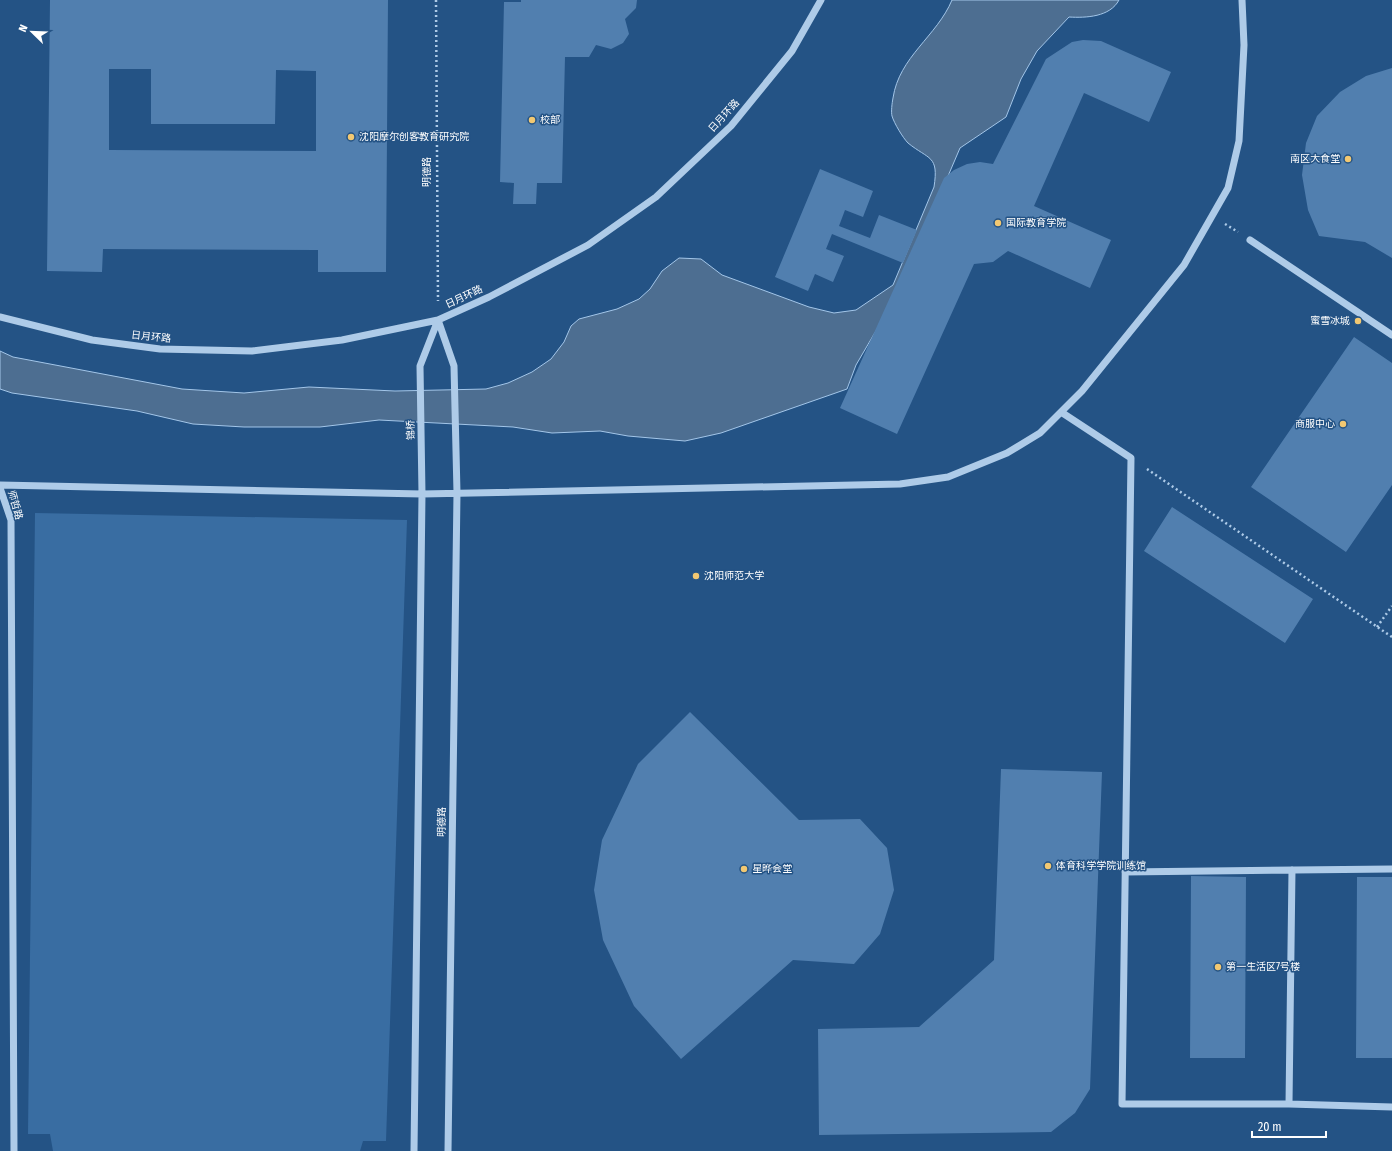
<svg xmlns="http://www.w3.org/2000/svg" width="1392" height="1151" viewBox="0 0 1392 1151" font-family="'Fira Sans Condensed','Noto Sans SC',sans-serif">
<style>
.green{fill:#396da2}
.water{fill:#4d6e91;stroke:#a3c6e9}
.building{fill:#517faf;fill-rule:evenodd}
.lines{fill:none;stroke-linecap:round;stroke-linejoin:round}
.path{stroke:#aecbe8;stroke-width:2.5;stroke-dasharray:2 3;stroke-linecap:butt}
.minor{stroke:#aecbe8;stroke-width:7}
.poi-dot{fill:#f2c872;stroke:#245385;stroke-width:1.5}
.labels{text-anchor:middle;dominant-baseline:central;stroke-width:3;stroke-linejoin:round;paint-order:stroke}
.street-label{font-size:10px;fill:#fff;stroke:#245385}
.poi-label{font-size:10px;fill:#fff;stroke:#245385;text-anchor:start}
</style>
<rect width="100%" height="100%" fill="#245385"/>
<path class="green" d="M 35,513 L 407,520 L 386,1141 L 363,1141 L 360,1151 L 53,1151 L 50,1134 L 28,1134 Z"/>
<path class="water" d="M 952,0 L 1119,0 C 1110,17 1086,18 1069,17 L 1037,51 L 1021,79 L 1006,117 L 960,148 L 898,293 L 856,365 L 847,389 L 721,433 L 685,441 L 628,436 L 600,431 L 552,433 L 513,427 L 379,420 L 320,427 L 244,427 L 193,424 L 137,411 L 12,393 L 0,389 L 0,351 L 13,357 L 182,389 L 244,393 L 309,387 L 395,391 L 486,389 L 508,383 L 532,372 L 551,359 L 564,342 L 571,326 L 579,319 L 617,309 L 639,299 L 650,289 L 662,271 L 679,258 L 701,259 L 722,275 L 809,307 L 834,313 L 856,310 L 893,285 L 934,187 C 939,155 929,160 908,143 C 903,138 894,123 892,116 C 891,112 892,103 893,98 C 899,57 937,36 952,0 Z"/>
<path class="building" d="M 50,0 L 388,0 L 386,272 L 318,272 L 318,250 L 103,249 L 102,272 L 47,271 ZM 109,69 L 151,69 L 151,124 L 275,124 L 276,70 L 316,71 L 316,151 L 109,150 Z
M 521,0 L 637,0 L 636,8 L 625,19 L 629,34 L 623,43 L 611,49 L 596,45 L 589,57 L 565,57 L 562,183 L 537,183 L 536,204 L 513,204 L 514,183 L 500,182 L 504,2 L 521,2 Z
M 1083,40 L 1101,41 L 1171,72 L 1149,122 L 1084,93 L 1034,206 L 1111,240 L 1090,288 L 1008,251 L 993,262 L 974,264 L 897,434 L 840,408 L 944,178 L 954,170 L 967,164 L 980,162 L 993,164 L 1046,59 L 1072,42 Z
M 1392,68 L 1392,258 L 1365,242 L 1319,236 L 1308,210 L 1302,175 L 1306,143 L 1317,116 L 1340,92 L 1366,76 Z
M 820,169 L 873,191 L 863,217 L 845,210 L 839,226 L 870,238 L 879,215 L 917,230 L 903,263 L 832,234 L 826,249 L 844,256 L 833,282 L 815,274 L 808,291 L 775,277 Z
M 1354,337 L 1392,363 L 1392,485 L 1346,552 L 1251,487 Z
M 1172,507 L 1313,599 L 1285,643 L 1144,551 Z
M 690,712 L 799,820 L 860,819 L 887,848 L 894,890 L 880,934 L 854,964 L 793,960 L 681,1059 L 634,1006 L 603,940 L 594,890 L 602,840 L 638,764 Z
M 1001,769 L 1102,772 L 1090,1089 L 1075,1113 L 1051,1132 L 819,1135 L 818,1029 L 919,1027 L 994,960 Z
M 1191,876 L 1246,877 L 1245,1058 L 1190,1058 Z
M 1357,877 L 1392,877 L 1392,1058 L 1356,1058 Z"/>
<g class="lines">
<path class="path" d="M 436,0 L 438,301
M 1225,224 L 1238,232
M 1147,469 L 1392,637
M 1377,627 L 1392,606"/>
<path class="minor" d="M 1250,240 L 1392,335
M 0,317 L 92,340 L 160,349 L 252,351 L 342,340 L 438,320 L 489,297 L 588,245 L 656,197 L 731,126 L 792,51 L 821,0
M 438,320 L 454,366 L 457,493 L 448,1151
M 1061,412 L 1131,458 L 1122,1104 L 1289,1104 L 1392,1107
M 0,485 L 422,494 L 900,484 L 948,477 L 1007,453 L 1040,433 L 1082,391 L 1184,265 L 1228,188 L 1239,141 L 1244,45 L 1242,0
M 0,488 L 11,520 L 14,1151
M 1125,872 L 1392,869
M 1289,1104 L 1292,870
M 414,1151 L 422,494 L 420,366 L 438,320"/>
</g>
<g class="poi-dot">
<circle cx="532" cy="120" r="4"/>
<circle cx="351" cy="137" r="4"/>
<circle cx="1348" cy="159" r="4"/>
<circle cx="998" cy="223" r="4"/>
<circle cx="1358" cy="321" r="4"/>
<circle cx="1343" cy="424" r="4"/>
<circle cx="696" cy="576" r="4"/>
<circle cx="1048" cy="866" r="4"/>
<circle cx="744" cy="869" r="4"/>
<circle cx="1218" cy="967" r="4"/>
</g>
<g class="labels">
<g class="street-label">
<text transform="translate(724 116) rotate(-48)">日月环路</text>
<text transform="translate(427 172) rotate(-90)">明德路</text>
<text transform="translate(464 297) rotate(-25)">日月环路</text>
<text transform="translate(151 337) rotate(6)">日月环路</text>
<text transform="translate(411 430) rotate(-91)">锦桥</text>
<text transform="translate(15 505) rotate(74)">师哲路</text>
<text transform="translate(442 822) rotate(-89)">明德路</text>
</g>
<g class="poi-label">
<text x="540" y="120">校部</text>
<text x="359" y="137">沈阳摩尔创客教育研究院</text>
<text x="1340" y="159" text-anchor="end">南区大食堂</text>
<text x="1006" y="223">国际教育学院</text>
<text x="1350" y="321" text-anchor="end">蜜雪冰城</text>
<text x="1335" y="424" text-anchor="end">商服中心</text>
<text x="704" y="576">沈阳师范大学</text>
<text x="1056" y="866">体育科学学院训练馆</text>
<text x="752" y="869">星晔会堂</text>
<text x="1226" y="967">第一生活区7号楼</text>
</g>
</g>
<g transform="translate(32 32) rotate(293)" stroke="#245385" stroke-width="3" paint-order="stroke">
<path d="M0-3L7 15L0 10L-7 15Z" fill="#ffffff"/>
<text y="-6" font-size="11" font-weight="bold" text-anchor="middle" fill="#ffffff">N</text>
</g>
<path d="M1252 1131v6h74v-6" fill="none" stroke="#ffffff" stroke-width="2"/>
<text x="1258" y="1131" font-size="12" fill="#ffffff" stroke="#245385" stroke-width="3" paint-order="stroke">20 m</text>
</svg>
